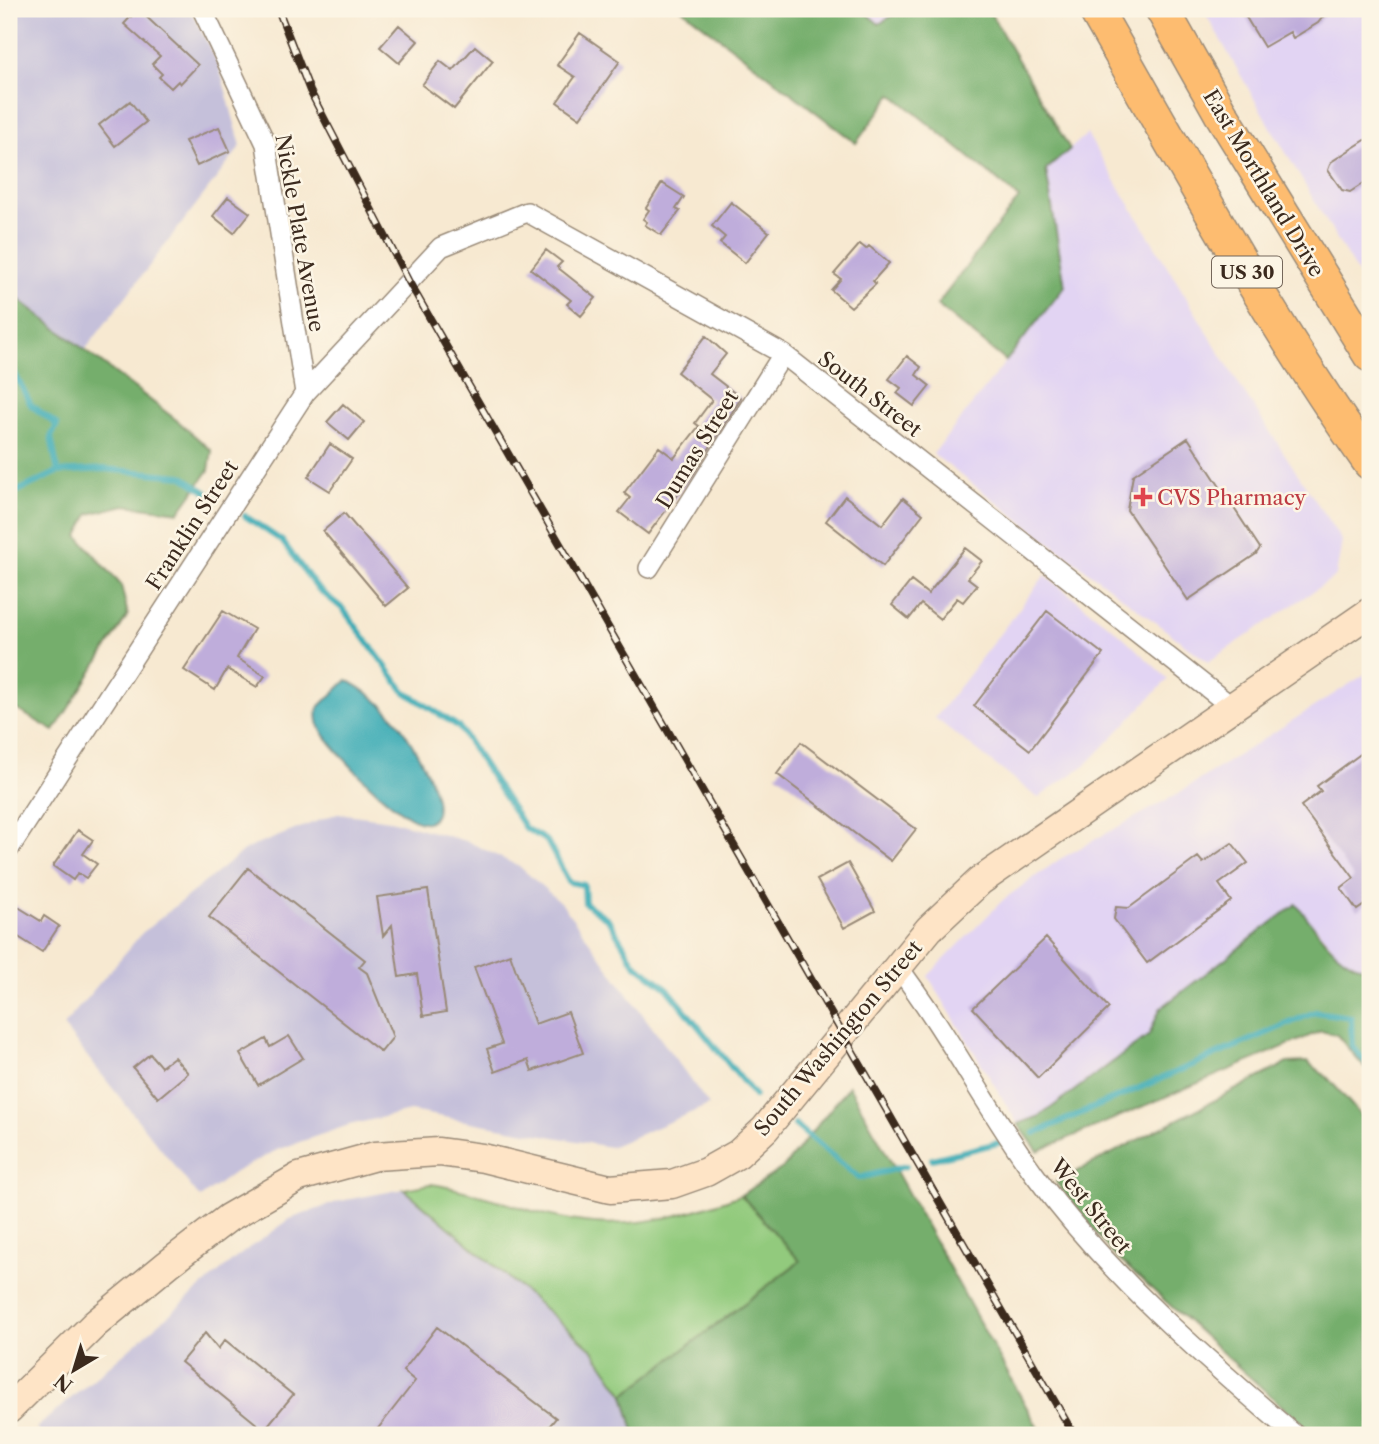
<svg xmlns="http://www.w3.org/2000/svg" width="1379" height="1444" viewBox="0 0 1379 1444" font-family="'Libre Caslon Text',serif">
<style>
.built{fill:#e2d4f3}
.industrial{fill:#c5c0da}
.green{fill:#92ca7d;stroke:#667a4e;stroke-width:2}
.forest{fill:#75ae6c;stroke:#586c45;stroke-width:2}
.water{fill:#3aabb5;stroke:#3a6a6a;stroke-width:2}
.lines{fill:none;stroke-linecap:round;stroke-linejoin:round}
.stream{stroke:#3aabb5;stroke-width:6}
.building{fill:#bfaddb}
.minor-casing{stroke:#998a78;stroke-width:22}
.secondary-casing{stroke:#998a78;stroke-width:31}
.trunk-casing{stroke:#998a78;stroke-width:36}
.minor{stroke:#fff;stroke-width:19}
.secondary{stroke:#fee4c6;stroke-width:28}
.trunk{stroke:#fdbc70;stroke-width:33}
.rail-casing{stroke:#3b2a1e;stroke-width:8}
.rail{stroke:#fcf5e5;stroke-width:5;stroke-dasharray:16;stroke-linecap:butt}
.health-dot{fill:#e0444e;stroke:#fcf5e5;stroke-width:2.5}
.labels{text-anchor:middle;dominant-baseline:central;stroke-width:5;stroke-linejoin:round;paint-order:stroke}
.shield{fill:#fcf5e5;stroke:#75675a;stroke-width:2}
.shield-label{font-size:19px;font-weight:bold;fill:#3b2a1e}
.street-label{font-size:21px;fill:#3b2a1e;stroke:#fcf5e5}
.health-label{font-size:21px;fill:#be3a42;stroke:#fcf5e5;text-anchor:start}
</style>
<rect width="100%" height="100%" fill="#fcf5e5"/>
<filter id="ink" filterUnits="userSpaceOnUse"><feTurbulence type="fractalNoise" baseFrequency=".0143" numOctaves="2"/><feDisplacementMap in="SourceGraphic" scale="14" xChannelSelector="R" yChannelSelector="G"/><feConvolveMatrix kernelMatrix="1 2 1 2 8 2 1 2 1" color-interpolation-filters="sRGB"/></filter>
<filter id="wash" filterUnits="userSpaceOnUse"><feTurbulence type="fractalNoise" baseFrequency=".00686" numOctaves="4" result="noise"/><feDisplacementMap in="SourceGraphic" scale="28" xChannelSelector="R" yChannelSelector="G"/><feGaussianBlur stdDeviation="1.57" result="paint"/><feColorMatrix in="noise" values="0 0 0 0 0 0 0 0 0 0 0 0 0 0 0 0 0 1.4 0 .05"/><feComposite in="paint" operator="in"/></filter>
<g filter="url(#wash)">
<rect width="100%" height="100%" fill="#f7e9d1"/>
<path class="built" d="M 861,9 L 903,9 L 879,24 Z
M 1203,9 L 1370,9 L 1370,295 L 1256,102 Z
M 1087,134 L 1243,391 L 1342,541 L 1336,576 L 1208,662 L 933,454 L 1065,286 L 1046,170 Z
M 1045,575 L 1121,635 L 1168,679 L 1088,763 L 1038,798 L 935,718 Z
M 1370,671 L 1370,968 L 1358,968 L 1343,959 L 1296,904 L 1160,1009 L 1149,1035 L 1040,1116 L 1018,1124 L 928,976 L 1004,899 L 1060,859 L 1174,796 Z"/>
<path class="industrial" d="M 9,9 L 190,9 L 219,66 L 241,146 L 85,350 L 9,292 Z
M 338,813 L 390,820 L 469,842 L 520,867 L 562,904 L 709,1105 L 610,1147 L 410,1111 L 349,1125 L 279,1149 L 235,1172 L 200,1198 L 63,1026 L 142,933 L 246,849 Z
M 404,1189 L 593,1350 L 624,1395 L 635,1435 L 41,1435 L 36,1428 L 237,1257 L 290,1219 L 340,1201 Z"/>
<path class="green" d="M 431,1184 C 486,1192 539,1219 594,1223 C 647,1227 693,1212 741,1195 L 800,1261 L 624,1395 L 593,1350 L 404,1189 Z"/>
<path class="forest" d="M 682,9 L 861,9 L 879,24 L 903,9 L 988,9 L 1070,149 L 1046,170 L 1065,286 L 1006,361 L 937,305 L 1019,198 L 892,94 L 856,143 Z
M 9,292 L 179,422 L 212,451 L 209,470 L 179,512 L 125,505 L 89,514 L 78,536 L 121,585 L 128,615 L 54,731 L 9,705 Z
M 1296,904 C 1316,927 1338,967 1370,968 L 1370,1074 L 1337,1035 L 1321,1031 L 1038,1151 L 1018,1124 L 1040,1116 L 1149,1035 L 1160,1009 Z
M 1307,1062 L 1328,1078 L 1370,1126 L 1370,1435 L 1314,1435 L 1112,1253 L 1056,1182 L 1287,1063 Z
M 849,1086 L 1042,1435 L 635,1435 L 624,1395 L 800,1261 L 741,1195 L 784,1167 Z"/>
<path class="water" d="M 347,680 C 366,690 382,703 396,720 C 407,734 458,814 427,822 C 406,827 330,748 321,729 C 317,723 317,715 318,708 Z"/>
<g class="lines">
<path class="stream" d="M 9,362 L 31,405 L 57,425 L 51,437 L 58,472
M 9,495 L 58,472 L 104,469 L 182,476 L 217,499
M 245,516 L 282,541 L 317,588 L 343,609 L 404,691 L 459,727 L 525,828 L 547,841 L 569,882 L 584,885 L 585,903 L 608,919 L 635,964 L 667,988 L 755,1096
M 795,1125 L 859,1178 L 906,1166
M 1035,1133 L 1315,1012 L 1351,1017 L 1352,1046 L 1370,1067
M 932,1159 L 1002,1142"/>
</g>
<g id="blocks">
<path class="building" d="M 138,9 L 198,65 L 180,84 L 178,81 L 171,88 L 159,77 L 162,74 L 152,64 L 160,56 L 124,24 Z
M 1241,9 L 1329,9 L 1318,23 L 1293,38 L 1290,32 L 1264,47 Z
M 399,25 L 418,41 L 399,63 L 380,47 Z
M 580,33 L 620,61 L 580,118 L 557,102 L 575,77 L 557,65 Z
M 475,46 L 493,61 L 454,109 L 422,85 L 440,61 L 453,71 Z
M 130,101 L 146,122 L 115,146 L 99,125 Z
M 219,127 L 230,151 L 197,166 L 185,141 Z
M 1370,137 L 1370,179 L 1350,192 L 1342,190 L 1328,170 L 1331,162 Z
M 662,183 L 684,197 L 676,209 L 680,211 L 661,235 L 645,225 L 647,222 L 643,219 L 649,210 L 646,208 Z
M 228,197 L 250,213 L 234,233 L 213,216 Z
M 731,202 L 769,232 L 745,263 L 720,243 L 725,237 L 712,226 Z
M 860,244 L 866,249 L 869,246 L 889,263 L 873,281 L 876,284 L 851,307 L 831,290 L 841,279 L 834,274 Z
M 546,250 L 562,262 L 557,267 L 596,298 L 581,316 L 567,304 L 571,300 L 531,269 Z
M 706,336 L 726,354 L 710,374 L 741,398 L 692,476 L 648,534 L 619,512 L 630,498 L 624,493 L 659,447 L 674,458 L 699,426 L 695,423 L 712,400 L 677,372 Z
M 907,356 L 921,367 L 916,375 L 930,386 L 914,406 L 897,393 L 901,388 L 889,379 Z
M 343,404 L 364,422 L 349,440 L 327,422 Z
M 1188,438 L 1260,548 L 1256,554 L 1188,600 L 1127,510 L 1133,475 Z
M 330,444 L 352,459 L 330,491 L 308,477 Z
M 845,496 L 882,525 L 903,498 L 923,514 L 883,566 L 826,521 Z
M 344,513 L 408,588 L 386,606 L 323,531 Z
M 965,548 L 982,561 L 968,578 L 977,585 L 963,602 L 957,598 L 940,619 L 921,604 L 909,619 L 892,605 L 911,581 L 928,594 Z
M 223,611 L 254,629 L 237,658 L 265,676 L 257,687 L 227,669 L 215,690 L 184,670 Z
M 1047,611 L 1103,654 L 1030,750 L 974,706 Z
M 801,742 L 916,829 L 891,861 L 777,774 Z
M 1370,747 L 1370,901 L 1357,910 L 1341,888 L 1354,878 L 1301,806 L 1321,791 L 1317,786 Z
M 78,830 L 93,840 L 83,854 L 97,864 L 86,878 L 78,873 L 73,880 L 53,866 Z
M 1232,843 L 1248,863 L 1219,884 L 1231,901 L 1147,963 L 1114,919 L 1116,907 L 1129,908 L 1198,857 L 1203,863 Z
M 848,863 L 875,911 L 844,928 L 817,880 Z
M 248,868 L 365,960 L 359,967 L 367,973 L 393,1037 L 381,1052 L 209,917 Z
M 428,890 L 446,1012 L 423,1016 L 417,974 L 399,977 L 392,925 L 383,936 L 377,897 Z
M 15,905 L 41,921 L 44,916 L 59,926 L 42,952 L 9,931 L 9,915 Z
M 1046,938 L 1109,1008 L 1038,1078 L 973,1008 Z
M 510,954 L 535,1024 L 568,1012 L 583,1053 L 532,1071 L 528,1060 L 495,1072 L 487,1049 L 502,1044 L 474,967 Z
M 289,1036 L 303,1058 L 258,1085 L 240,1054 L 266,1039 L 270,1047 Z
M 150,1054 L 161,1067 L 174,1057 L 188,1073 L 158,1098 L 133,1068 Z
M 437,1327 L 556,1418 L 542,1435 L 373,1435 L 415,1381 L 403,1371 Z
M 205,1333 L 218,1349 L 225,1340 L 293,1395 L 264,1430 L 181,1362 Z"/>
</g>
</g>
<g filter="url(#ink)">
<use href="#blocks" fill-opacity="0" stroke="#998a78" stroke-width="2"/>
<g class="lines">
<g class="minor-casing">
<path id="minor" d="M 202,9 L 266,144 L 305,393
M 649,568 L 783,354
M 9,849 L 305,393 L 441,247 L 527,212 L 783,354 L 1232,707
M 897,966 C 948,1032 986,1108 1035,1175 C 1108,1275 1202,1356 1295,1435"/>
</g>
<g class="secondary-casing">
<path id="secondary" d="M 9,1409 L 95,1324 L 168,1264 L 228,1218 L 299,1177 L 375,1156 L 439,1152 L 483,1158 L 610,1189 L 672,1184 L 706,1172 L 738,1154 L 765,1129 L 929,929 L 980,881 L 1370,612"/>
</g>
<g class="trunk-casing">
<path id="trunk" d="M 1095,9 C 1183,162 1267,318 1370,463
M 1162,9 L 1220,112 L 1370,355"/>
</g>
<use href="#minor" class="minor"/>
<use href="#secondary" class="secondary"/>
<use href="#trunk" class="trunk"/>
<g class="rail-casing">
<path id="rail" d="M 278,9 L 310,91 L 409,282 L 1074,1435"/>
</g>
<use href="#rail" class="rail"/>
</g>
</g>
<path class="health-dot" d="M1139.5 486.5h7v7h7v7h-7v7h-7v-7h-7v-7h7z"/>
<g class="labels">
<rect class="shield" x="1212" y="256.5" width="70" height="31" rx="5"/>
<g class="shield-label">
<text x="1247" y="272">US 30</text>
</g>
<g class="street-label">
<text transform="translate(1264 183) rotate(59)">East Morthland Drive</text>
<text transform="translate(300 233) rotate(80)">Nickle Plate Avenue</text>
<text transform="translate(870 394) rotate(38)">South Street</text>
<text transform="translate(697 449) rotate(-58)">Dumas Street</text>
<text transform="translate(192 525) rotate(-57)">Franklin Street</text>
<text transform="translate(838 1038) rotate(-50)">South Washington Street</text>
<text transform="translate(1091 1206) rotate(51)">West Street</text>
</g>
<g class="health-label">
<text x="1157" y="497">CVS Pharmacy</text>
</g>
</g>
<rect width="1379" height="1444" fill="none" stroke="#fcf5e5" stroke-width="35"/>
<g transform="translate(74 1370) rotate(218)" stroke="#fcf5e5" stroke-width="5" paint-order="stroke">
<path d="M0-5L12 26L0 18L-12 26Z" fill="#3b2a1e"/>
<text y="-10" font-size="19" font-weight="bold" text-anchor="middle" fill="#3b2a1e">N</text>
</g>
</svg>
